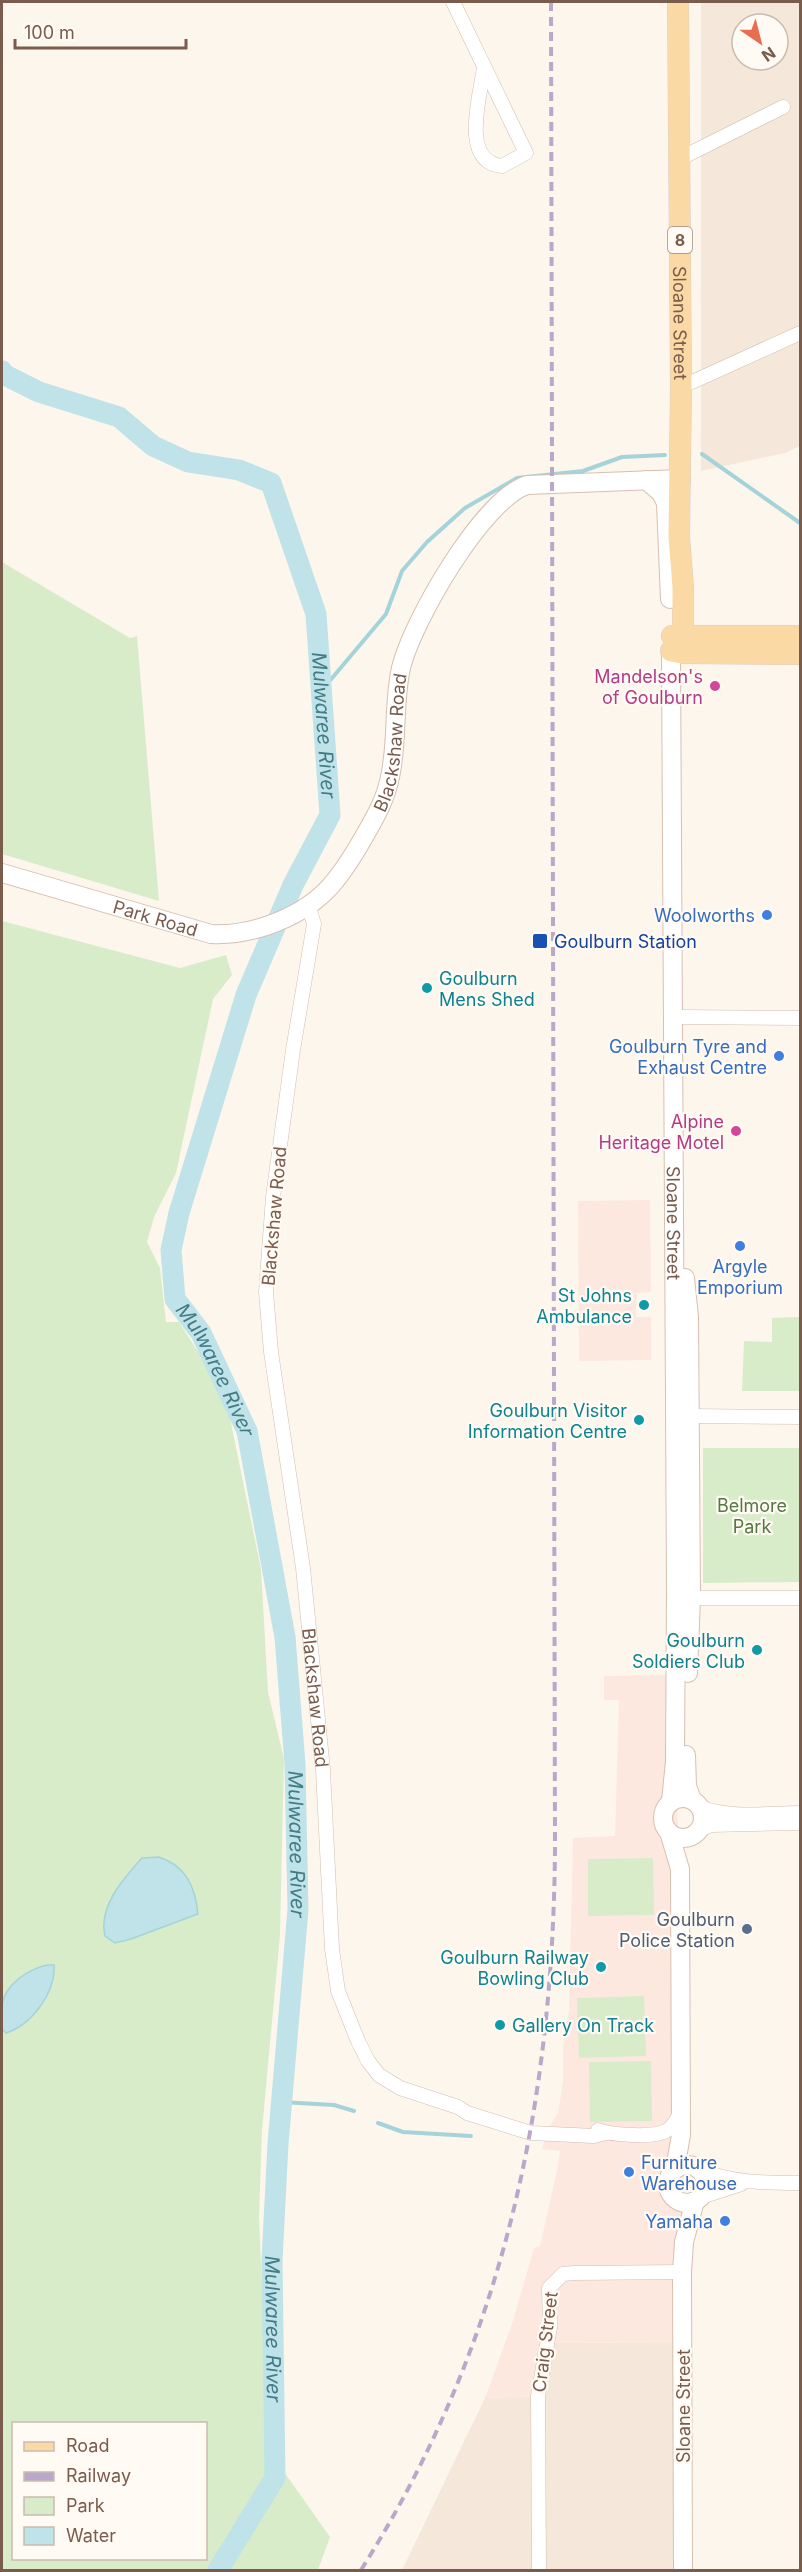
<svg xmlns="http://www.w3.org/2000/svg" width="802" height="2572" viewBox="0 0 802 2572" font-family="Inter,sans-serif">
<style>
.residential{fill:#f5e8da;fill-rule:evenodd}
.commercial{fill:#fde8e0}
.green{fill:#d8ecc9;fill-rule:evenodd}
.water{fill:#bfe3e8;stroke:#a5d3da;stroke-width:1.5}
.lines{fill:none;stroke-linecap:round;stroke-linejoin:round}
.stream{stroke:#a5d3da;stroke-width:4}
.river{stroke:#bfe3e8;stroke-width:21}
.street-casing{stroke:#d1beb0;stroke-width:15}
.secondary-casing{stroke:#d6c0b0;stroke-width:20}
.primary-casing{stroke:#dad1cd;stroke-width:22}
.street{stroke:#fff;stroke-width:14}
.secondary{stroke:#fff;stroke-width:18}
.primary{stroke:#fbd9a5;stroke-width:21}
.rail{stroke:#b9a8c9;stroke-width:4;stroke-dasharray:9 6;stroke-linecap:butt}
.hotel-dot{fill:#d1479c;stroke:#fffaf3;stroke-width:2}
.shop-dot{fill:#3f7fe0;stroke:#fffaf3;stroke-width:2}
.transit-dot{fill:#1a4fb4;stroke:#fffaf3;stroke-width:2}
.culture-dot{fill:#0f9aa8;stroke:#fffaf3;stroke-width:2}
.service-dot{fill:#5c6f8a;stroke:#fffaf3;stroke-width:2}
.labels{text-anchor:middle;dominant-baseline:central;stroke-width:4.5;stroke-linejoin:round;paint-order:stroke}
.shield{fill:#fffaf3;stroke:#a28b7f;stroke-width:1.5}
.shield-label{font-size:16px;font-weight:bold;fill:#7a5c4d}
.street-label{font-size:18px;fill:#7a5c4d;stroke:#fffaf3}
.hotel-label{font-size:18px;fill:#b23c85;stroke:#fffaf3;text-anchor:end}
.shop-label{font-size:18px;fill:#366cbe;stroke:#fffaf3;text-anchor:end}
.transit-label{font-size:18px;fill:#164399;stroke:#fffaf3;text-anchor:start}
.culture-label{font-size:18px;fill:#0d838f;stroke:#fffaf3;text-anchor:end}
.park-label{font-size:18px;fill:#537a41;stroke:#fffaf3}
.service-label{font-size:18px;fill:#4e5e75;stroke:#fffaf3;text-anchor:end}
.water-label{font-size:20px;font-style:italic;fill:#437c86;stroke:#fffaf3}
</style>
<rect width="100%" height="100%" fill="#fdf6ec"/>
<path class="residential" d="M 701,2 L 800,2 L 800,446 L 785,453 L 701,471 ZM 742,24 L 778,24 L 778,60 L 742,60 Z
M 683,2342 L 683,2570 L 402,2570 L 485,2398 L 538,2396 L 546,2343 Z"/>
<path class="commercial" d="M 650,1200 L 651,1292 L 637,1293 L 636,1317 L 651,1317 L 651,1360 L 579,1361 L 578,1201 Z
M 676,1675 L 675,1761 L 680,1869 L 684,2242 L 683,2342 L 547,2343 L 538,2396 L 485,2398 L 513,2321 L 534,2248 L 540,2246 L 558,2166 L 560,2151 L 542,2149 L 547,2131 L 558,2113 L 563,2082 L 563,2048 L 569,2010 L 573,1838 L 615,1836 L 619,1700 L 604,1700 L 604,1676 Z"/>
<path class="green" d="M 2,562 L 130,638 L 137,636 L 159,901 L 2,854 Z
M 2,921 L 180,968 L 226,955 L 232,975 L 213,999 L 176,1173 L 154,1217 L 147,1242 L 160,1268 L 166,1322 L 179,1322 L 225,1394 L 261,1569 L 268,1692 L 284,1759 L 280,1935 L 262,2130 L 259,2217 L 268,2426 L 270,2452 L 330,2537 L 318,2570 L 2,2570 ZM 14,2424 L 206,2424 L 206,2558 L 14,2558 Z
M 800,1317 L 800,1391 L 742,1391 L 744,1341 L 772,1342 L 772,1318 Z
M 703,1448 L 800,1448 L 800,1582 L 703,1583 Z
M 653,1858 L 654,1915 L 588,1916 L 588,1859 Z
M 644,1996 L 646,2056 L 579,2058 L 577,1998 Z
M 651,2061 L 652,2121 L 590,2122 L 589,2062 Z"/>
<path class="water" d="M 159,1857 C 186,1866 195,1886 198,1914 L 131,1939 L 115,1943 L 105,1936 C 98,1907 123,1879 142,1858 Z
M 47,1965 L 54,1965 C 56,1993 31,2025 6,2033 L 2,2029 C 1,2022 0,2013 2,2005 C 5,1984 29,1969 47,1965 Z"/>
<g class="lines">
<path class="stream" d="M 702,454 L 800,523
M 322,690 L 386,614 L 402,571 L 427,542 L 465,508 L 517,478 L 583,471 L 622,457 L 665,455
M 281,2102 L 334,2105 L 354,2111
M 378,2123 L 403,2132 L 471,2136"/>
<path class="river" id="s1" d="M 2,371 L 5,375 L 39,392 L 119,417 L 153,446 L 188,462 L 239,470 L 271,483 L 316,614 L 330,815 L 293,885 L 246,995 L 179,1213 L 171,1250 L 175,1299 L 201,1333 L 247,1431 L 285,1637 L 295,1764 L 298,1909 L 278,2144 L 272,2260 L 275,2478 L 218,2570"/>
<g class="street-casing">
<g id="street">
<path d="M 453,2 L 526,153 L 502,166 C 459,162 481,93 484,67"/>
<path d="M 679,159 L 783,107"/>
<path d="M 681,387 L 800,333"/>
<path id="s2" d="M 309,907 L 314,924 L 293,1050 L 273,1197 L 266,1292 L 271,1352 L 303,1568 L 323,1770 L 332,1949 L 338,1991 L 358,2041 L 368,2061 L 379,2075 L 400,2088 L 458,2107 L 467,2113 L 531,2133 L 594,2136 L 606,2133"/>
<path d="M 682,1017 L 800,1018"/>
<path d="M 689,1416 L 800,1417"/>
<path d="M 691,1598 L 800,1598"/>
<path d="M 700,1807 C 730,1819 768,1813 800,1813"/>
<path d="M 699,1830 L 711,1825 L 800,1823"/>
<path d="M 598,2130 C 612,2135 653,2138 666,2131 C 674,2127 677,2119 681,2111"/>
<path d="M 700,2170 C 733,2183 766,2183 800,2183"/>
<path d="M 701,2197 L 741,2184"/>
<path d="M 539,2570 L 538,2396 L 550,2327 L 549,2288 L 563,2274 L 574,2273 L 682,2272"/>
</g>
</g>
<g class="secondary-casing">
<g id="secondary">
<path d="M 646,480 L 661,493 L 666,503 L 670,599"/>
<path id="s3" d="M 671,653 L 676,1590 L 675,1761 L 671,1802"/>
<path id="s4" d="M 2,873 L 211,934 C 231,935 249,932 269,925 C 320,907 339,881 365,835 C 376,816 386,798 390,777 C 398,741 393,704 401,668 C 412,622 482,500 527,485 L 681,479"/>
<path d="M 685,1278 L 689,1317 L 691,1598 L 688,1673"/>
<path d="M 686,1755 L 687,1786 L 692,1800"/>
<circle cx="683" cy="1818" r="20"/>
<path d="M 669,1832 L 680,1869 L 681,2135 L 675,2169"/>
<circle cx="687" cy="2184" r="19"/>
<path d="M 683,2570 L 682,2272 L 684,2242 L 695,2201"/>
</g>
</g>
<g class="primary-casing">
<g id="primary">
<path id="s5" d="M 678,2 L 681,387 L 679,537 L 683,587 L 683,653"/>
<path d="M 672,636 L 800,636"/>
<path d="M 671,651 L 683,653 L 800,654"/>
</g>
</g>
<use href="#street" class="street"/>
<use href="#secondary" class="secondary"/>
<use href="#primary" class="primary"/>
<path class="rail" d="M 361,2570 C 502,2347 553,2110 555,1848 L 551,2"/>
</g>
<g class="hotel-dot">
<circle cx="715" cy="686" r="6"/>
<circle cx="736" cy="1131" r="6"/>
</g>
<g class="shop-dot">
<circle cx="767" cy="915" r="6"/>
<circle cx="779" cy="1056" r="6"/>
<circle cx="740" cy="1246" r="6"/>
<circle cx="629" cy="2172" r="6"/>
<circle cx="725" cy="2221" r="6"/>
</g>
<rect class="transit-dot" x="532" y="933" width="16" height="16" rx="3"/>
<g class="culture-dot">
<circle cx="427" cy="988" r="6"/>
<circle cx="644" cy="1305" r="6"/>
<circle cx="639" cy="1420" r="6"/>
<circle cx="757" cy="1650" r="6"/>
<circle cx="601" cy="1967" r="6"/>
<circle cx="500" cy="2025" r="6"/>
</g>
<circle class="service-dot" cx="747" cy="1929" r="6"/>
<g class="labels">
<rect class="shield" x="668" y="227" width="24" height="26" rx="4.5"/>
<g class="shield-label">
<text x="680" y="240">8</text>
</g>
<g class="street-label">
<text stroke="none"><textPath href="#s5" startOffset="321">Sloane Street</textPath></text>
<text stroke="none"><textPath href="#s4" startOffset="510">Blackshaw Road</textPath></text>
<text stroke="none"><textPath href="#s4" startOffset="160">Park Road</textPath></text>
<text transform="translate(274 1216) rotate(-85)">Blackshaw Road</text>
<text stroke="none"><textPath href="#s3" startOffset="570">Sloane Street</textPath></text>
<text stroke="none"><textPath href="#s2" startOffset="798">Blackshaw Road</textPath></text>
<text transform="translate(545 2342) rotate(-83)">Craig Street</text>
<text transform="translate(683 2406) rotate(-90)">Sloane Street</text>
</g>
<g class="hotel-label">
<text x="703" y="676">Mandelson's<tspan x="703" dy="21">of Goulburn</tspan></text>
<text x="724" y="1121">Alpine<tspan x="724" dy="21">Heritage Motel</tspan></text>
</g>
<g class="shop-label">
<text x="755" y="915">Woolworths</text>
<text x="767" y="1046">Goulburn Tyre and<tspan x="767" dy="21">Exhaust Centre</tspan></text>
<text x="740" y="1266" text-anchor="middle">Argyle<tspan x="740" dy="21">Emporium</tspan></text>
<text x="641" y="2162" text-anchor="start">Furniture<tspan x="641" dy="21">Warehouse</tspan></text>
<text x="713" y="2221">Yamaha</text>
</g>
<g class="transit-label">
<text x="554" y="941">Goulburn Station</text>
</g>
<g class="culture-label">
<text x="439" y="978" text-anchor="start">Goulburn<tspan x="439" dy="21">Mens Shed</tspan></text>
<text x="632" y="1295">St Johns<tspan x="632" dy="21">Ambulance</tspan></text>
<text x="627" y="1410">Goulburn Visitor<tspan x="627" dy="21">Information Centre</tspan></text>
<text x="745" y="1640">Goulburn<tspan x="745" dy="21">Soldiers Club</tspan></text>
<text x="589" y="1957">Goulburn Railway<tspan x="589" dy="21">Bowling Club</tspan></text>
<text x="512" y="2025" text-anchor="start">Gallery On Track</text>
</g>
<g class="park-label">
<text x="752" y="1505">Belmore<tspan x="752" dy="21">Park</tspan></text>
</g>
<g class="service-label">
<text x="735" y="1919">Goulburn<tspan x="735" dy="21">Police Station</tspan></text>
</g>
<g class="water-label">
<text stroke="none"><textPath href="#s1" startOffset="546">Mulwaree River</textPath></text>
<text stroke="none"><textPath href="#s1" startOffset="1232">Mulwaree River</textPath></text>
<text stroke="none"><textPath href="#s1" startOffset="1718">Mulwaree River</textPath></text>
<text stroke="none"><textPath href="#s1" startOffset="2204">Mulwaree River</textPath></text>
</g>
</g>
<rect width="802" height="2572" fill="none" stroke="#7a5c4d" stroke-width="6"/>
<rect x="12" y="2422" width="195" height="138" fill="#fffaf3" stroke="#cabbb1" stroke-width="1.5"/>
<rect x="24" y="2442" width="30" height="9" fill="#fbd9a5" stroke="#cabbb1" stroke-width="1.5"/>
<text x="66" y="2452" font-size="18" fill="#7a5c4d">Road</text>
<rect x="24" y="2472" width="30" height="9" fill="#b9a8c9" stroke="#cabbb1" stroke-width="1.5"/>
<text x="66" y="2482" font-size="18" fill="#7a5c4d">Railway</text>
<rect x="24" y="2497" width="30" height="18" fill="#d8ecc9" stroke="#cabbb1" stroke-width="1.5"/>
<text x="66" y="2512" font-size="18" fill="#7a5c4d">Park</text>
<rect x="24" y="2527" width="30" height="18" fill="#bfe3e8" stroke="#cabbb1" stroke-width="1.5"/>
<text x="66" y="2542" font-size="18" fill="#7a5c4d">Water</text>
<g transform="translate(760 42) rotate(145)"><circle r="28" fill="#fffaf3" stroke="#cabbb1" stroke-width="1.5"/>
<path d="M0-4.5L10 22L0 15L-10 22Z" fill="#e76f51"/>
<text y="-9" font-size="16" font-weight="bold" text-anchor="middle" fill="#7a5c4d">N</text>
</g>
<path d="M15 39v9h171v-9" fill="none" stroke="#7a5c4d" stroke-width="3"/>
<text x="24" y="39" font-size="18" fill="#7a5c4d" stroke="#fffaf3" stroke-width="4.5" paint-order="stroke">100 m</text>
</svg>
